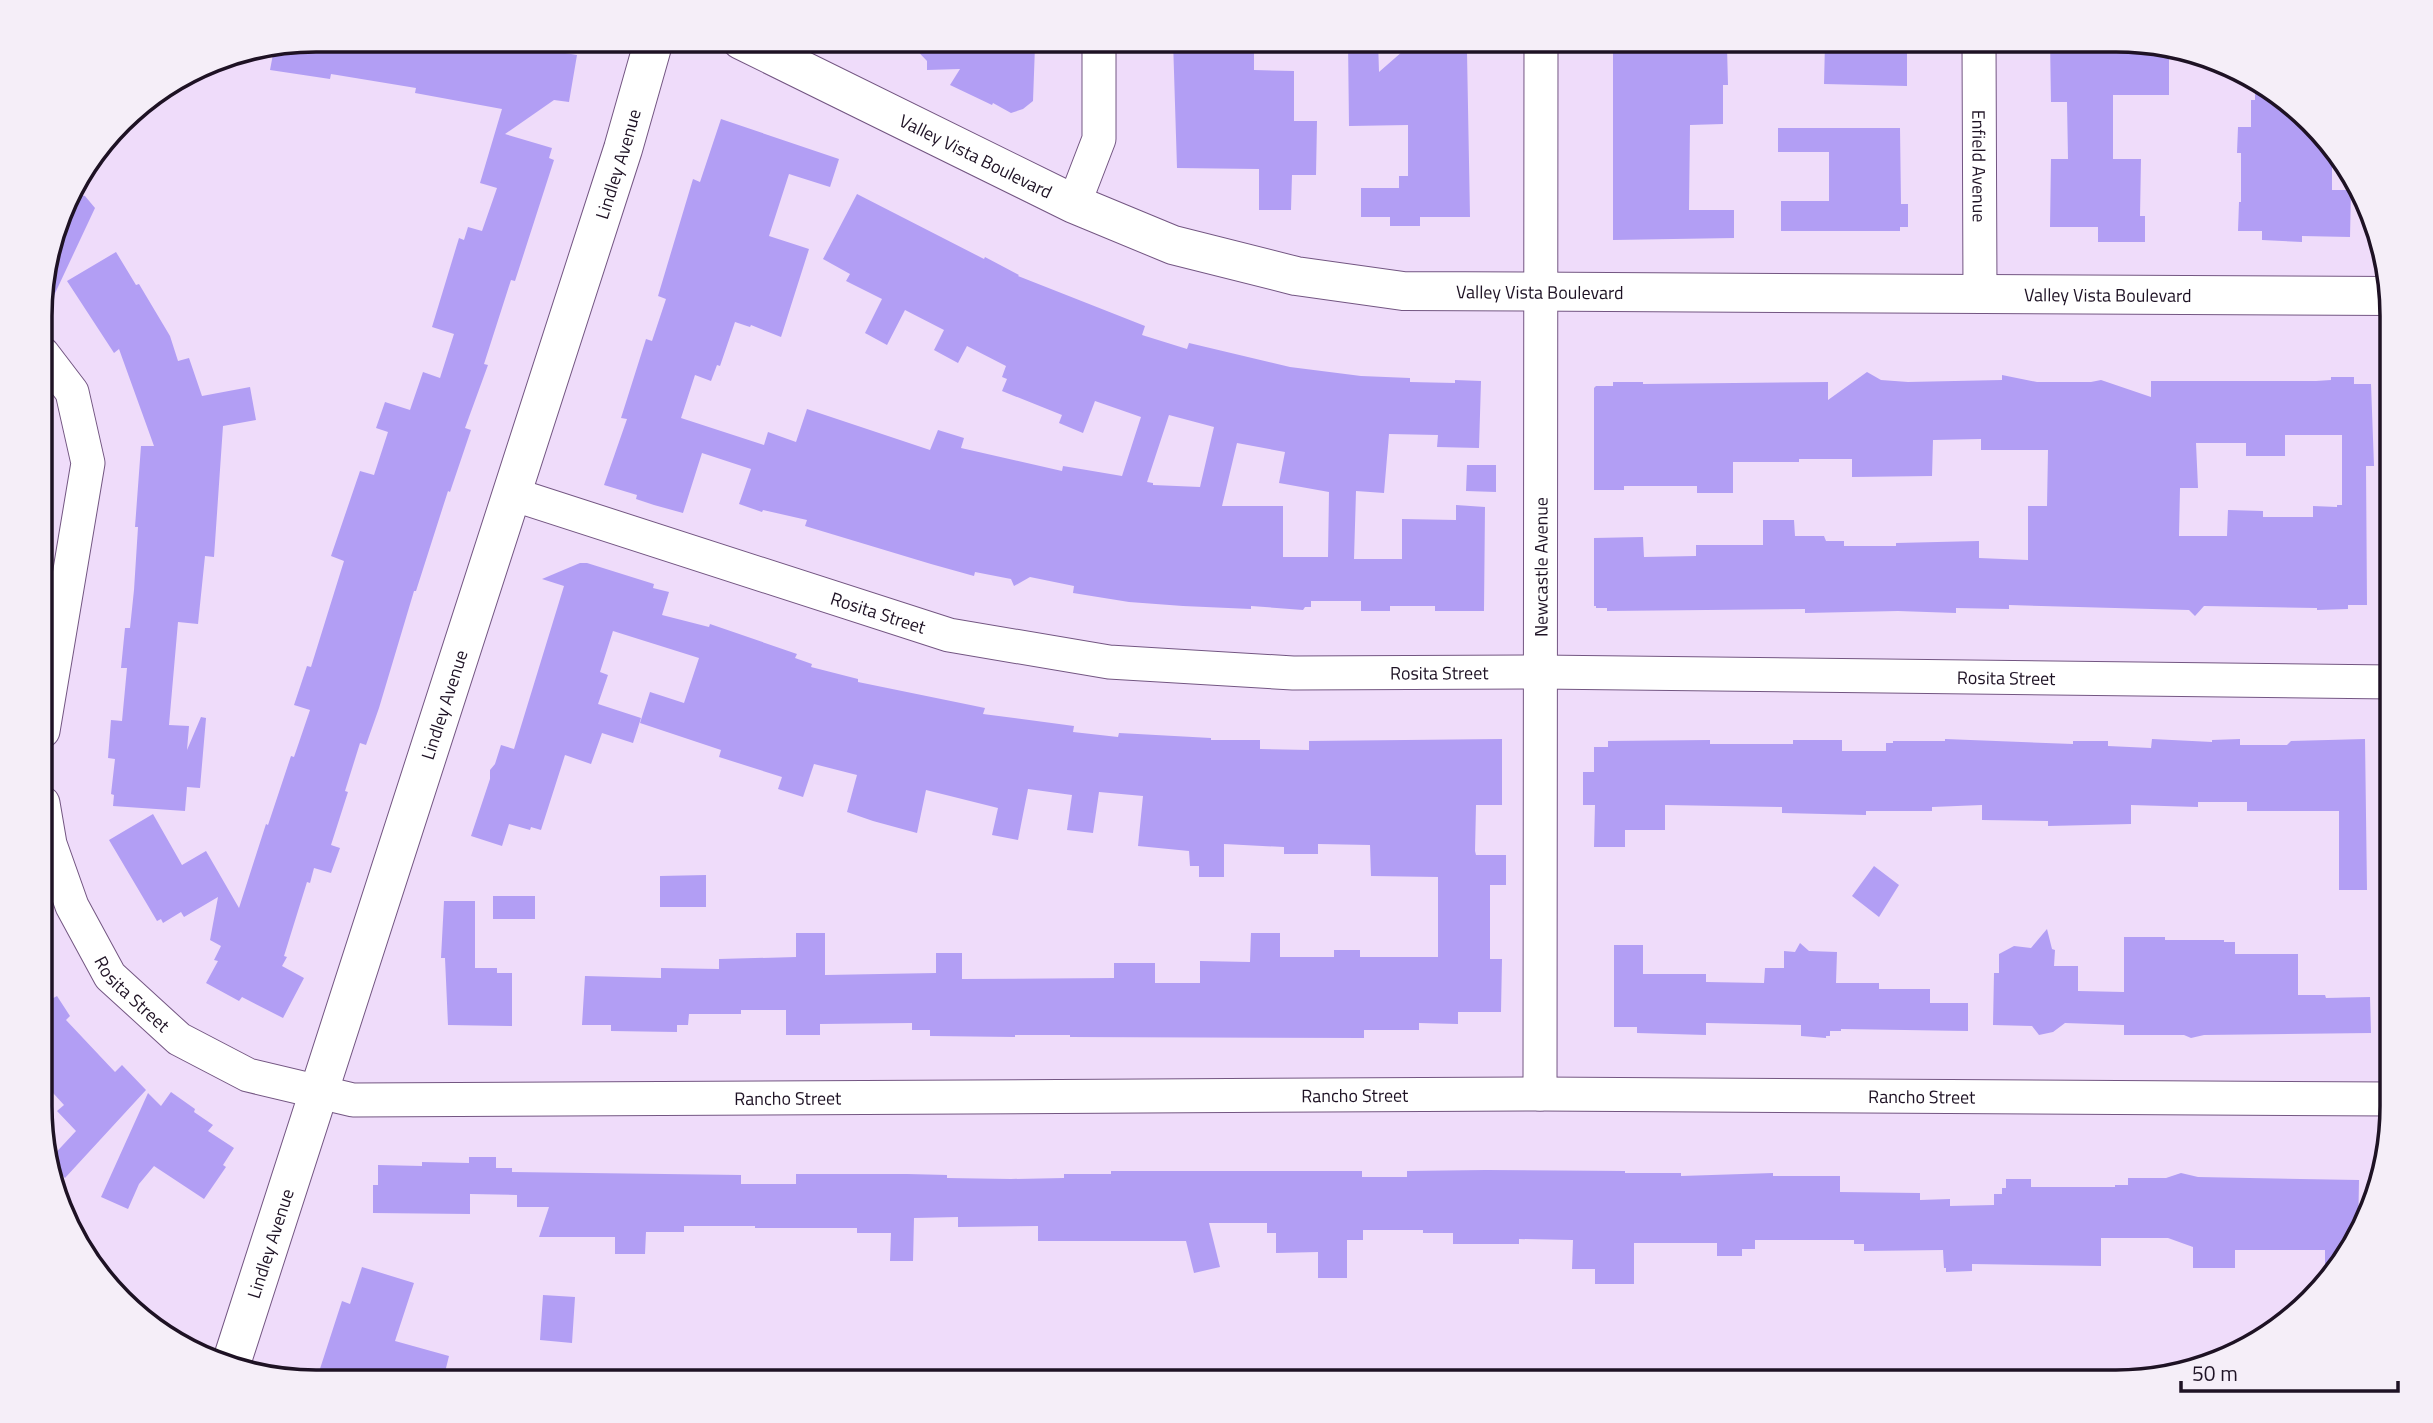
<svg xmlns="http://www.w3.org/2000/svg" width="2433" height="1423" viewBox="0 0 2433 1423" font-family="'Titillium Web',sans-serif">
<style>
.building{fill:#b29ef4;fill-rule:evenodd}
.lines{fill:none;stroke-linecap:round;stroke-linejoin:round}
.minor-casing{stroke:#735682;stroke-width:35}
.tertiary-casing{stroke:#735682;stroke-width:40}
.minor{stroke:#fff;stroke-width:33}
.tertiary{stroke:#fff;stroke-width:38}
.labels{text-anchor:middle;dominant-baseline:central;stroke-width:7;stroke-linejoin:round;paint-order:stroke}
.street-label{font-size:18px;fill:#1e1224;stroke:#f5eef8}
.rim{fill:none;stroke:#1e1224;stroke-width:3.5}
</style>
<rect width="100%" height="100%" fill="#efdcfa"/>
<path class="building" d="M 316,40 L 530,40 L 560,46 L 559,52 L 577,55 L 569,102 L 554,100 L 505,134 L 552,148 L 549,158 L 554,160 L 515,281 L 511,280 L 484,364 L 488,365 L 465,428 L 471,430 L 450,492 L 448,491 L 416,591 L 414,591 L 379,708 L 366,745 L 360,743 L 345,791 L 348,792 L 331,845 L 340,848 L 331,873 L 314,868 L 310,883 L 307,882 L 284,956 L 287,957 L 282,966 L 304,978 L 283,1018 L 242,997 L 239,1001 L 206,983 L 218,961 L 214,960 L 221,946 L 210,940 L 218,897 L 184,917 L 181,912 L 163,923 L 161,919 L 157,921 L 109,840 L 153,814 L 182,865 L 206,851 L 239,908 L 266,824 L 268,825 L 291,756 L 294,757 L 310,710 L 294,705 L 307,666 L 311,667 L 344,561 L 331,556 L 360,471 L 374,475 L 388,432 L 376,428 L 385,402 L 410,410 L 423,372 L 440,378 L 454,334 L 432,327 L 459,238 L 464,240 L 468,227 L 482,231 L 497,188 L 480,183 L 502,109 L 415,93 L 416,88 L 331,74 L 330,79 L 270,70 L 274,49 Z
M 907,40 L 1030,40 L 1030,46 L 1035,46 L 1033,101 L 1023,109 L 1011,113 L 993,103 L 992,105 L 950,85 L 960,69 L 927,70 L 927,61 Z
M 1173,40 L 1254,40 L 1254,70 L 1294,71 L 1294,121 L 1317,121 L 1316,175 L 1292,175 L 1291,210 L 1259,210 L 1259,169 L 1177,168 Z
M 1348,40 L 1378,40 L 1379,72 L 1411,44 L 1435,44 L 1435,52 L 1467,52 L 1470,217 L 1420,217 L 1420,226 L 1390,226 L 1390,217 L 1361,217 L 1361,188 L 1399,188 L 1399,176 L 1408,176 L 1408,125 L 1349,126 Z
M 1613,40 L 1688,40 L 1688,47 L 1727,47 L 1728,85 L 1723,85 L 1723,124 L 1690,125 L 1689,210 L 1734,210 L 1734,238 L 1613,240 Z
M 1834,40 L 1907,40 L 1907,86 L 1824,84 L 1825,43 L 1834,43 Z
M 2050,40 L 2117,40 L 2169,47 L 2169,95 L 2113,95 L 2113,159 L 2141,159 L 2140,216 L 2145,216 L 2145,242 L 2098,242 L 2098,227 L 2050,227 L 2051,159 L 2068,159 L 2067,102 L 2051,102 Z
M 2255,77 L 2312,121 L 2332,147 L 2332,190 L 2351,190 L 2350,237 L 2302,236 L 2302,242 L 2262,240 L 2262,231 L 2238,231 L 2239,202 L 2241,202 L 2241,153 L 2237,153 L 2238,127 L 2251,127 L 2251,100 L 2255,100 Z
M 721,119 L 839,159 L 830,187 L 789,174 L 769,236 L 809,249 L 781,337 L 751,325 L 750,327 L 735,322 L 720,366 L 717,365 L 711,381 L 695,375 L 681,418 L 764,445 L 768,432 L 796,442 L 807,409 L 930,450 L 938,430 L 964,438 L 961,448 L 1062,471 L 1063,466 L 1122,476 L 1141,417 L 1095,401 L 1083,433 L 1059,423 L 1062,415 L 1002,391 L 1007,379 L 1002,377 L 1006,366 L 967,346 L 958,363 L 934,350 L 944,330 L 905,310 L 887,345 L 865,333 L 882,299 L 846,281 L 850,274 L 823,259 L 857,194 L 984,259 L 985,257 L 1019,275 L 1018,276 L 1145,326 L 1142,335 L 1187,349 L 1189,343 L 1290,367 L 1361,376 L 1410,378 L 1410,382 L 1455,383 L 1455,380 L 1481,381 L 1479,448 L 1437,447 L 1438,435 L 1389,434 L 1384,493 L 1356,491 L 1354,559 L 1402,559 L 1402,519 L 1456,520 L 1456,505 L 1485,507 L 1484,611 L 1435,611 L 1435,606 L 1390,606 L 1390,611 L 1361,611 L 1361,601 L 1311,601 L 1311,607 L 1305,607 L 1303,610 L 1251,606 L 1251,609 L 1183,606 L 1129,602 L 1073,593 L 1074,586 L 1030,577 L 1014,586 L 1011,579 L 975,572 L 974,576 L 931,564 L 805,526 L 807,520 L 763,510 L 762,512 L 739,504 L 751,469 L 702,453 L 683,513 L 654,505 L 636,499 L 637,495 L 604,485 L 627,419 L 621,418 L 646,339 L 652,341 L 666,299 L 658,296 L 693,179 L 700,182 ZM 1169,415 L 1214,427 L 1200,487 L 1153,485 L 1153,483 L 1147,482 ZM 1237,443 L 1285,452 L 1279,483 L 1329,492 L 1328,557 L 1283,557 L 1283,506 L 1222,506 Z
M 1778,128 L 1900,128 L 1901,204 L 1908,204 L 1908,227 L 1900,227 L 1900,231 L 1781,231 L 1781,201 L 1829,201 L 1829,152 L 1778,152 Z
M 70,192 L 85,196 L 95,208 L 50,304 L 43,301 L 43,280 Z
M 116,252 L 136,285 L 139,284 L 170,336 L 178,361 L 189,358 L 202,396 L 250,387 L 256,420 L 223,426 L 214,557 L 205,556 L 198,624 L 178,622 L 169,725 L 189,726 L 187,750 L 201,717 L 206,718 L 200,788 L 187,787 L 185,811 L 113,806 L 114,795 L 111,794 L 115,759 L 108,758 L 111,720 L 122,721 L 127,668 L 121,668 L 125,628 L 130,628 L 134,590 L 138,527 L 135,527 L 141,446 L 154,446 L 119,349 L 114,353 L 67,281 Z
M 1867,372 L 1881,380 L 1908,382 L 2002,380 L 2002,375 L 2037,382 L 2091,382 L 2101,380 L 2151,397 L 2151,381 L 2316,381 L 2331,380 L 2331,377 L 2354,377 L 2354,384 L 2371,384 L 2374,466 L 2366,466 L 2367,605 L 2348,605 L 2348,609 L 2317,610 L 2317,608 L 2204,606 L 2195,616 L 2189,610 L 2009,605 L 2009,609 L 1956,608 L 1956,613 L 1898,611 L 1805,613 L 1805,609 L 1607,611 L 1607,608 L 1596,608 L 1596,606 L 1594,606 L 1594,538 L 1643,537 L 1644,557 L 1696,556 L 1696,545 L 1763,545 L 1763,520 L 1794,520 L 1795,536 L 1824,536 L 1826,541 L 1844,541 L 1844,546 L 1896,546 L 1896,543 L 1979,541 L 1979,558 L 2028,560 L 2028,506 L 2047,506 L 2048,450 L 1981,450 L 1981,439 L 1933,440 L 1932,476 L 1852,477 L 1852,459 L 1799,459 L 1799,462 L 1733,462 L 1733,493 L 1697,493 L 1697,486 L 1624,486 L 1624,490 L 1594,490 L 1594,388 L 1596,386 L 1613,386 L 1613,382 L 1643,382 L 1643,384 L 1828,382 L 1828,400 ZM 2285,435 L 2342,435 L 2342,505 L 2337,505 L 2337,507 L 2313,506 L 2313,517 L 2263,517 L 2263,511 L 2228,510 L 2227,536 L 2179,536 L 2180,488 L 2198,488 L 2196,443 L 2246,443 L 2246,456 L 2285,456 Z
M 1467,465 L 1496,465 L 1496,492 L 1466,491 Z
M 580,563 L 587,563 L 654,584 L 653,588 L 669,592 L 662,615 L 709,627 L 710,624 L 797,654 L 795,658 L 812,664 L 811,667 L 858,679 L 858,682 L 985,708 L 983,714 L 1074,726 L 1073,732 L 1118,737 L 1119,733 L 1211,738 L 1211,740 L 1260,740 L 1260,749 L 1309,750 L 1309,741 L 1502,739 L 1502,805 L 1476,805 L 1475,851 L 1476,855 L 1506,855 L 1506,885 L 1490,885 L 1490,959 L 1502,959 L 1501,1012 L 1458,1012 L 1458,1024 L 1419,1023 L 1419,1030 L 1364,1030 L 1364,1038 L 1070,1037 L 1070,1035 L 1015,1035 L 1015,1037 L 930,1036 L 930,1030 L 912,1030 L 912,1023 L 820,1024 L 820,1035 L 786,1035 L 786,1010 L 741,1010 L 741,1014 L 689,1014 L 688,1025 L 677,1025 L 677,1032 L 611,1031 L 611,1025 L 582,1025 L 585,976 L 661,978 L 661,968 L 719,969 L 719,959 L 796,957 L 796,933 L 825,933 L 825,975 L 936,973 L 936,953 L 962,953 L 962,979 L 1114,978 L 1114,963 L 1155,963 L 1155,983 L 1200,983 L 1200,961 L 1250,962 L 1251,933 L 1280,933 L 1280,957 L 1334,957 L 1334,950 L 1360,950 L 1360,957 L 1438,957 L 1438,877 L 1371,876 L 1370,845 L 1318,844 L 1318,854 L 1284,854 L 1284,847 L 1224,844 L 1224,877 L 1199,877 L 1199,866 L 1190,866 L 1189,851 L 1138,846 L 1143,796 L 1099,792 L 1093,833 L 1067,830 L 1072,795 L 1028,789 L 1018,840 L 992,835 L 998,808 L 926,790 L 917,833 L 873,821 L 847,812 L 857,775 L 814,764 L 803,797 L 778,789 L 782,777 L 719,757 L 721,750 L 640,723 L 650,692 L 684,703 L 699,658 L 613,631 L 600,672 L 608,675 L 598,704 L 641,718 L 633,743 L 602,733 L 591,764 L 565,755 L 541,830 L 531,827 L 530,830 L 509,824 L 502,846 L 471,836 L 490,779 L 490,770 L 495,764 L 501,745 L 514,749 L 564,586 L 542,579 Z
M 1945,739 L 2073,744 L 2073,741 L 2108,741 L 2108,746 L 2151,748 L 2152,739 L 2212,742 L 2212,740 L 2240,739 L 2240,745 L 2287,745 L 2291,741 L 2365,739 L 2367,890 L 2339,890 L 2339,811 L 2247,811 L 2247,802 L 2198,802 L 2198,807 L 2131,805 L 2131,824 L 2048,826 L 2048,821 L 1982,820 L 1982,805 L 1932,807 L 1932,811 L 1866,811 L 1866,815 L 1782,813 L 1782,807 L 1665,805 L 1665,830 L 1625,830 L 1625,847 L 1594,847 L 1595,805 L 1583,805 L 1583,772 L 1594,772 L 1594,747 L 1608,747 L 1608,741 L 1710,740 L 1710,744 L 1793,744 L 1793,740 L 1842,740 L 1842,751 L 1886,751 L 1886,743 L 1893,743 L 1893,741 L 1945,741 Z
M 1874,866 L 1899,885 L 1879,917 L 1852,896 Z
M 706,875 L 706,907 L 660,907 L 660,876 Z
M 493,896 L 535,896 L 535,919 L 493,919 Z
M 444,901 L 475,901 L 475,968 L 497,968 L 497,973 L 512,973 L 512,1026 L 448,1025 L 445,958 L 441,958 Z
M 2047,929 L 2052,949 L 2055,950 L 2054,966 L 2078,966 L 2078,991 L 2124,992 L 2124,937 L 2165,937 L 2165,940 L 2224,940 L 2224,942 L 2235,942 L 2235,954 L 2298,954 L 2298,995 L 2325,995 L 2326,998 L 2370,997 L 2371,1033 L 2204,1035 L 2191,1038 L 2184,1035 L 2124,1035 L 2124,1025 L 2065,1023 L 2053,1032 L 2039,1035 L 2032,1026 L 1993,1025 L 1994,973 L 1999,973 L 1999,954 L 2014,946 L 2031,948 Z
M 1800,943 L 1809,951 L 1837,952 L 1836,983 L 1879,983 L 1879,989 L 1930,989 L 1930,1003 L 1968,1003 L 1968,1031 L 1841,1029 L 1841,1031 L 1830,1031 L 1830,1036 L 1826,1036 L 1826,1038 L 1801,1036 L 1801,1025 L 1706,1023 L 1706,1035 L 1637,1033 L 1637,1027 L 1614,1027 L 1614,945 L 1643,945 L 1643,974 L 1706,974 L 1706,982 L 1764,983 L 1765,968 L 1784,968 L 1784,951 L 1795,952 Z
M 43,995 L 48,1001 L 57,996 L 70,1016 L 66,1020 L 115,1072 L 122,1065 L 146,1090 L 65,1178 L 49,1160 L 76,1131 L 57,1111 L 64,1105 L 43,1082 Z
M 171,1092 L 195,1109 L 194,1112 L 213,1125 L 208,1131 L 234,1148 L 223,1165 L 226,1167 L 204,1199 L 154,1166 L 139,1184 L 128,1209 L 101,1197 L 148,1093 L 161,1106 Z
M 469,1157 L 496,1157 L 496,1168 L 512,1168 L 512,1172 L 741,1175 L 741,1184 L 796,1184 L 796,1174 L 907,1174 L 947,1175 L 947,1178 L 1011,1179 L 1064,1178 L 1064,1174 L 1111,1174 L 1111,1171 L 1362,1171 L 1362,1177 L 1407,1177 L 1407,1171 L 1486,1170 L 1625,1171 L 1625,1173 L 1681,1173 L 1681,1176 L 1773,1173 L 1773,1176 L 1840,1176 L 1840,1192 L 1920,1193 L 1920,1200 L 1950,1199 L 1950,1206 L 1994,1205 L 1994,1194 L 2002,1194 L 2002,1188 L 2006,1188 L 2006,1179 L 2031,1179 L 2031,1187 L 2115,1187 L 2115,1185 L 2128,1185 L 2128,1178 L 2166,1178 L 2181,1173 L 2198,1177 L 2359,1180 L 2358,1237 L 2356,1245 L 2325,1285 L 2325,1250 L 2235,1250 L 2235,1268 L 2193,1268 L 2193,1247 L 2168,1238 L 2101,1238 L 2101,1266 L 1972,1264 L 1972,1271 L 1946,1272 L 1946,1268 L 1944,1268 L 1943,1250 L 1864,1251 L 1864,1244 L 1854,1244 L 1854,1240 L 1755,1240 L 1755,1249 L 1742,1249 L 1742,1256 L 1717,1256 L 1717,1243 L 1634,1243 L 1634,1284 L 1595,1284 L 1595,1269 L 1572,1269 L 1573,1240 L 1519,1239 L 1519,1244 L 1453,1244 L 1453,1233 L 1423,1233 L 1423,1230 L 1363,1230 L 1363,1240 L 1347,1240 L 1347,1278 L 1318,1278 L 1318,1252 L 1276,1253 L 1276,1233 L 1267,1233 L 1267,1223 L 1209,1223 L 1220,1267 L 1194,1273 L 1186,1241 L 1038,1241 L 1038,1226 L 958,1227 L 958,1217 L 914,1218 L 913,1261 L 890,1261 L 891,1233 L 857,1233 L 857,1228 L 755,1228 L 755,1226 L 684,1226 L 684,1232 L 646,1232 L 645,1254 L 615,1254 L 615,1237 L 539,1237 L 549,1207 L 517,1207 L 517,1195 L 470,1194 L 470,1214 L 373,1213 L 373,1185 L 378,1185 L 378,1165 L 422,1166 L 422,1162 L 469,1163 Z
M 362,1267 L 414,1283 L 395,1341 L 449,1356 L 444,1376 L 429,1383 L 333,1383 L 317,1378 L 342,1301 L 350,1304 Z
M 543,1295 L 575,1297 L 572,1343 L 540,1340 Z"/>
<g class="lines">
<g class="minor-casing">
<g id="minor">
<path id="s1" d="M 1979,40 L 1980,293"/>
<path d="M 1074,204 L 1099,139 L 1099,40"/>
<path d="M 43,354 L 72,392 L 88,463 L 43,731"/>
<path id="s2" d="M 512,494 L 949,635 L 1109,662 L 1293,673 L 1540,672 L 2392,682"/>
<path id="s3" d="M 43,803 L 50,844 L 72,906 L 110,976 L 179,1039 L 248,1075 L 353,1100 L 1540,1094 L 2392,1099"/>
<path id="s4" d="M 1540,1094 L 1541,40"/>
</g>
</g>
<g class="tertiary-casing">
<g id="tertiary">
<path id="s5" d="M 741,40 L 1074,204 L 1173,245 L 1296,276 L 1403,291 L 2392,296"/>
<path id="s6" d="M 230,1367 L 623,149 L 654,40"/>
</g>
</g>
<use href="#minor" class="minor"/>
<use href="#tertiary" class="tertiary"/>
</g>
<g class="labels">
<g class="street-label">
<text stroke="none"><textPath href="#s5" startOffset="262">Valley Vista Boulevard</textPath></text>
<text stroke="none"><textPath href="#s6" startOffset="1264">Lindley Avenue</textPath></text>
<text stroke="none"><textPath href="#s1" startOffset="126">Enfield Avenue</textPath></text>
<text stroke="none"><textPath href="#s5" startOffset="850">Valley Vista Boulevard</textPath></text>
<text stroke="none"><textPath href="#s5" startOffset="1418">Valley Vista Boulevard</textPath></text>
<text stroke="none"><textPath href="#s4" startOffset="527">Newcastle Avenue</textPath></text>
<text stroke="none"><textPath href="#s2" startOffset="385">Rosita Street</textPath></text>
<text stroke="none"><textPath href="#s2" startOffset="952">Rosita Street</textPath></text>
<text stroke="none"><textPath href="#s2" startOffset="1519">Rosita Street</textPath></text>
<text stroke="none"><textPath href="#s6" startOffset="696">Lindley Avenue</textPath></text>
<text stroke="none"><textPath href="#s3" startOffset="215">Rosita Street</textPath></text>
<text stroke="none"><textPath href="#s3" startOffset="1468">Rancho Street</textPath></text>
<text stroke="none"><textPath href="#s3" startOffset="2035">Rancho Street</textPath></text>
<text stroke="none"><textPath href="#s3" startOffset="901">Rancho Street</textPath></text>
<text stroke="none"><textPath href="#s6" startOffset="130">Lindley Avenue</textPath></text>
</g>
</g>
<path d="M0 0H2433V1423H0ZM316 52H2116A264 264 0 0 1 2380 316V1106A264 264 0 0 1 2116 1370H316A264 264 0 0 1 52 1106V316A264 264 0 0 1 316 52Z" fill="#f5eef8" fill-rule="evenodd"/>
<path class="rim" d="M316 52H2116A264 264 0 0 1 2380 316V1106A264 264 0 0 1 2116 1370H316A264 264 0 0 1 52 1106V316A264 264 0 0 1 316 52Z"/>
<path d="M2181 1381v10h217v-10" fill="none" stroke="#1e1224" stroke-width="3.5"/>
<text x="2192" y="1381" font-size="21" fill="#1e1224" stroke="#f5eef8" stroke-width="5" paint-order="stroke">50 m</text>
</svg>
